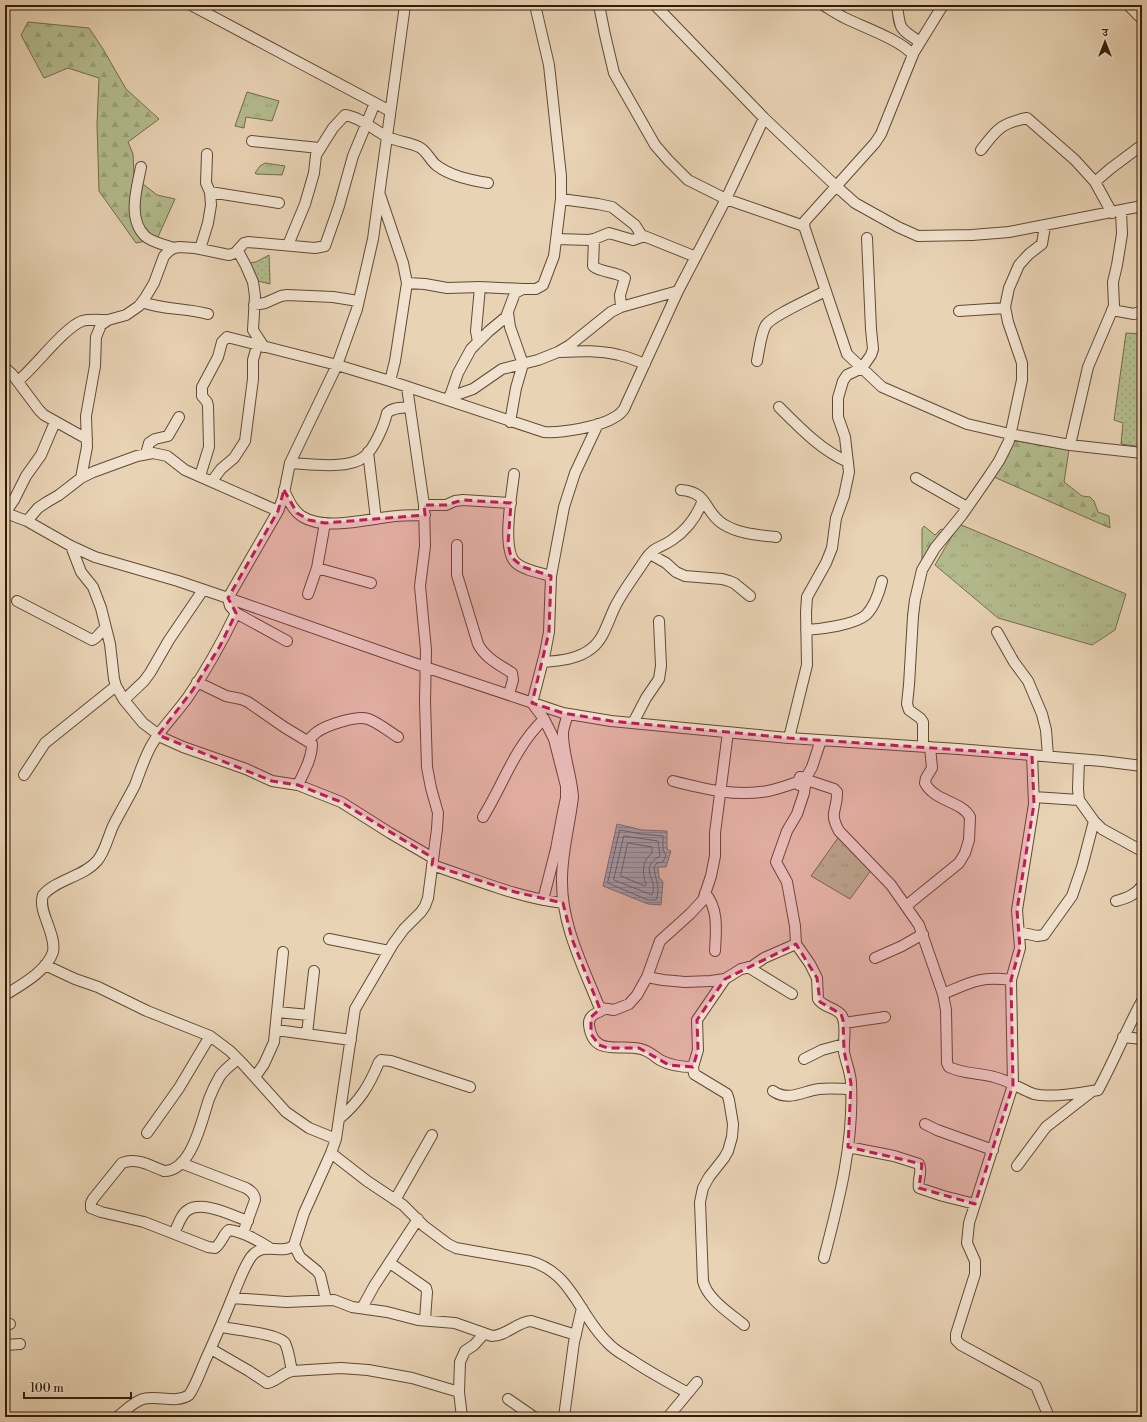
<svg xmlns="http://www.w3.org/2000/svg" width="1147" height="1422" viewBox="0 0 1147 1422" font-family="'Libre Bodoni','Noto Serif Devanagari',serif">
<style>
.grass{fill:url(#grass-tufts);stroke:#746c4c}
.forest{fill:url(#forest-firs);stroke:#746c4c}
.park{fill:url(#park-dots);stroke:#746c4c}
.water{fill:url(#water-rules);stroke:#717871}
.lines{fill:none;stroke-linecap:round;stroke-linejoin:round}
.shore{stroke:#666960;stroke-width:1}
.minor-casing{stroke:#604a33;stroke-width:12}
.minor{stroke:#f1e2cf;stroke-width:10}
.marked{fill:#c2185b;fill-opacity:0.2;stroke:#c2185b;stroke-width:3;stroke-dasharray:8 5;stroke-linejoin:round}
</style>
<defs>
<pattern id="grass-tufts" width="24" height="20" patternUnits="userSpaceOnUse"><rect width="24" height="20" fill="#b4bd8f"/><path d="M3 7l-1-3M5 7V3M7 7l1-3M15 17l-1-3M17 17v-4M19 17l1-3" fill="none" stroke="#9ba27a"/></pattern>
<pattern id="forest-firs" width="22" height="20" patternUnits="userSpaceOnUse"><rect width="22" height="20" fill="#b4bd8f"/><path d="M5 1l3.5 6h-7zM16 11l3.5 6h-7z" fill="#9ba27a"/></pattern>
<pattern id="park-dots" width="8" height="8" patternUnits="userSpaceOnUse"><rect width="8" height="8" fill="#b4bd8f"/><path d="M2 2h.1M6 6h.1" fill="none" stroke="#9ba27a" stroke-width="1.8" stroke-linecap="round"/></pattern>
<pattern id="water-rules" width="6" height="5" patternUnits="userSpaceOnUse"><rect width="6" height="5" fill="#9ab6b7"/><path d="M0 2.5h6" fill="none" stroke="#7e9393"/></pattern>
</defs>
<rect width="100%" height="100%" fill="#e9d3b5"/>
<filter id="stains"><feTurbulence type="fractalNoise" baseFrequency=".005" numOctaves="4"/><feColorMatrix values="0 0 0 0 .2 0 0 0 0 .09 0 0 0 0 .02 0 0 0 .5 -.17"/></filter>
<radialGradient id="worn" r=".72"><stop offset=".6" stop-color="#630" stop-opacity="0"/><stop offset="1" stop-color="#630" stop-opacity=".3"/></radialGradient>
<path class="grass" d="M 247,92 L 279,101 L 272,121 L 246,117 L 244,128 L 235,126 Z
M 265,163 L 285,166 L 282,175 L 256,174 L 255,173 L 260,166 Z
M 959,524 L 1126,594 L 1115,630 L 1092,645 L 998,618 L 935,565 Z
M 840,835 L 872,869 L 850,899 L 811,876 Z"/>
<path class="forest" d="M 28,22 L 89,28 L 103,49 L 126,89 L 159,119 L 128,142 L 133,154 L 134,177 L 157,195 L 175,199 L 157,239 L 136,243 L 99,191 L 97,124 L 99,78 L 68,68 L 44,78 L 21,35 Z
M 1011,440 L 1069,450 L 1064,482 L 1082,496 L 1090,497 L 1094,501 L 1098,512 L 1109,516 L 1110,528 L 994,477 Z
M 924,526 L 935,535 L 941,529 L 950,533 L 922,574 L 922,529 Z"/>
<path class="park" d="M 269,255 L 270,284 L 254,280 L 248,263 L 256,262 Z
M 1126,333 L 1142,334 L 1142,447 L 1121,444 L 1123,423 L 1114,420 Z"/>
<path class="water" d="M 617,824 L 642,830 L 667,831 L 667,849 L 671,851 L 666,867 L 658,867 L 659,877 L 663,882 L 661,905 L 648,904 L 603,886 Z"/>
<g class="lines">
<path class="shore" d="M 620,830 L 641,834 L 663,836 L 663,850 L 666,855 L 663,862 L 657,863 L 654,867 C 655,880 661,887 656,900 L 648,900 L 608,883 Z
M 624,836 L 658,841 L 660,856 C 637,869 659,879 652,895 L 614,880 Z
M 628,843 L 652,847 L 652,853 C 642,861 642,872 646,884 L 645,886 L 621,876 Z"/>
<g class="minor-casing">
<path id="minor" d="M 191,5 L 390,111
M 599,5 L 605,35 L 614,73 L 655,145 L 668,160 L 688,180 L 726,199 L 804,226
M 655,5 L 764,118 L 837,187 L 855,203 L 898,227 L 918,236 L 972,235 L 1009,232 L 1142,206
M 823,5 C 830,9 837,14 845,18 C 863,27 901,40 913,55
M 897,5 C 900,30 899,28 920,42
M 943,5 L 914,52 L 881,134 L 875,143 L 805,221 L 804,226 L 847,354 L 882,387 L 967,424 L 1010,434 L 1070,445 L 1142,453
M 1128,5 L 1142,19
M 252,141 L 319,148
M 981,150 C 996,130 1001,123 1027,118 L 1075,160 L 1095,182 L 1112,213
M 141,167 C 137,188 127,218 145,236 C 151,242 165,245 174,248
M 1095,182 L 1110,169 L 1142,145
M 210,192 L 279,203
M 380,195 L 403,263 L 407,283 L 395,361 L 390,381
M 561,199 L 598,204 L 612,207 L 635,225 L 642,236
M 557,239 L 589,240 L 594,239 L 609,233 L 633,240 L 644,236 L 696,257
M 594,239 L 593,266 C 601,273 616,271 625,278 L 620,295 L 621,307
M 288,245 L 305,204 L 314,173 L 316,155 L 333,128 L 345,115 C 360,117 374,130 386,136 C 397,142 409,142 419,147 C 426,150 430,160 436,165 C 450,176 470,180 488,183
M 200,249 L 208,223 L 211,205 L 210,192 L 206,183 L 207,154
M 238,251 L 246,266 L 253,282 L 255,296 L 253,330 L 264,347
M 407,283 L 425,284 L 447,288 L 480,287 L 523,289
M 142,302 C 164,310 187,308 208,314
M 254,305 L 265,303 L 281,296 L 287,295 L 333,297 L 358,301
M 1112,310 L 1134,314 L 1142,311
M 959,311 L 1005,308
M 508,313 L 510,327 L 523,364 L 516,388 L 510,422
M 478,342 L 476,331 L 480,287
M 560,352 C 580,351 599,350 619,355 C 628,357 637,361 645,364
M 757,361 C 759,351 761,333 766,325 C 773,315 813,298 825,291
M 5,368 L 12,374 L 39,410 L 44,415 L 87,439
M 18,381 C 35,367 64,328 82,321 C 90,319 99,320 108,320
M 450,396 L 458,373 L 471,349 L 489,331 L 506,317 L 515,293 L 523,289 L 536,289 L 543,285 L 554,256 L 561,199 L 561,176 L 549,65 L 535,5
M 447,398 L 473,389 L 502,369 L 538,360 L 558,352 L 570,345 L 611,312 L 621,307 L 678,291
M 779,407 C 800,428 821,450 848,462
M 1070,445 L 1088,367 L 1114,306 L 1113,282 L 1117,265 L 1122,234 L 1121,211
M 368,452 L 376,519
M 146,454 L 149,443 L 155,439 L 168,436 L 179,417
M 290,463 C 309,464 348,470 364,457 C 374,449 384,426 387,413 C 393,407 402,408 410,407
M 514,474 C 512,493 501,550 516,563 C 524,570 540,573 551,576
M 200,476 L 209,447 L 208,406 L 207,402 L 202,396 L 202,387 L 218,357 L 222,342 L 227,337 L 337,365 L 390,381 L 544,432 C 562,433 600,427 615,417 C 619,415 622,412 624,409 L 678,291 L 726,199 L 764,118
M 81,478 L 87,447 L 86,416 L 95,366 L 96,337 L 101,325 L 108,320 L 126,315 L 139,306 L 145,298 L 154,283 L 164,256 L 169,251 L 174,248 L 179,247 L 195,248 L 229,255 L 235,253 L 244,243 L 248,242 L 315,248 L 325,246 L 339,206 L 353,156 L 375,103
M 916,478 L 967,507
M 212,481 L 221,469 L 234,458 L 245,441 L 253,379 L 253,360 L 257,346
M 284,490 C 289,501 293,511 303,517 C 324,530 365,520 388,517 C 400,515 412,515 425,515
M 681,490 C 709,492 703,511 723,524 C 739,534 758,535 776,537
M 424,505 L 446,505 L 455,501 L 463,500 L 511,503
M 5,513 L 14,500 L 26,476 L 41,455 L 55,422
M 5,515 L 11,515 L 27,521 L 71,546 L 95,557 L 178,581 L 228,598 L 425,667 L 563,713 L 611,721 L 789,738 L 958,749 L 1102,761 L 1142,766
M 27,521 L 38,508 L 47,502 L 59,495 L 81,478 L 93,472 L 137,456 L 153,453 L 167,456 L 185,470 L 278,511
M 457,545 L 457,575 L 478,644 C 485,658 500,665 512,673 L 513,680 L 509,694
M 71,546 L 81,572 L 93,587 L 101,608 L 110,644 L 114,679 L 116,686 L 124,700 L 143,723 L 163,738 L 183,747 L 246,769 L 272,781 L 298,785 L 341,802 L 390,833 L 433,858
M 650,554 L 666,563 L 676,572 L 685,576 L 722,579 L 729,581 L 734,583 L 750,596
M 317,568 L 371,583
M 308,594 L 317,568 L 325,523
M 17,601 L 92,640 C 98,638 100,631 106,628
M 806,630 C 822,629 854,625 866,615 C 875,606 879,593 882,581
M 997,632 L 1014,662 L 1028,681 L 1042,714 L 1046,730 L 1048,756
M 287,641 L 236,613 L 230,606 L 228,598 L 278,511 L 283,498 L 290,463 L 337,365 L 357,309 L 373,239 L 405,5
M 543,662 C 560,661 579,659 592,648 C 605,638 609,617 617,603 C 625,588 636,574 645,560 C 654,546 661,548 672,540 C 687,530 697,516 703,500
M 197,682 L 226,696 L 241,699 L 248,702 L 284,727 L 312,744 C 312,758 304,772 298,785
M 124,700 L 144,681 L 150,673 L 169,640 L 203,590
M 568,714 C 566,720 564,726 563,732 C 562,751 572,777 573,797 C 570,824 562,851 562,879 C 561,923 582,964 598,1004 L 601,1008 L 614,1010 L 629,1004 L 637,995 L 647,977 L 660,941 L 690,914 L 703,900 L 711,876 L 715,856 L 715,833 L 728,732
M 633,723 L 646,698 L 659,679 L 661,666 L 659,621
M 789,738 L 807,665 L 806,612 L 807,597 L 826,563 L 832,548 L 836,518 L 844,496 L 849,472 L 845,437 L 838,417 L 838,398 L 843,381 L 847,375 L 862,368 L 871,355 L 873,349 L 871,329 L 867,238
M 308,740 C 311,738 314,734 317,732 C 327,725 357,715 368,719 C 379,723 388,731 398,737
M 923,746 L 923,722 L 920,718 L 909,710 L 907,704 L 909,685 L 913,616 L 915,600 L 922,570 L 935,548 L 962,515 L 987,479 L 999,461 L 1009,441 L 1022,380 L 1022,363 L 1008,322 L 1005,307 L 1009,288 L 1019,265 L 1029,254 L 1042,244 L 1045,226
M 1032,755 L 1034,804 L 1017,910 L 1020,948 L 1011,980 L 1013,1085 L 969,1223 L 967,1243 L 975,1261 L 975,1274 L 956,1334 L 956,1340 L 961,1345 L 1036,1386 L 1049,1417
M 1079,759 L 1078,789 L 1079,800 L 1094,821 L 1102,829 L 1142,851
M 24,775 L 45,743 L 116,686
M 806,778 L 812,767 L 821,740
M 807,780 L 834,789 L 837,792 C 838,810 828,811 839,831 L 891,885 L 919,925 L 943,994 L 946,1010 L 947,1063 L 949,1067 C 963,1074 980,1073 994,1077 C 1008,1080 1020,1089 1034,1094 C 1049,1098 1083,1093 1098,1090 C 1114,1061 1126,1030 1142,1001
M 673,781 C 704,789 736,797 768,791 C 778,789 788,785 798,782
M 805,785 L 799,785 L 798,782 L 800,777 L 806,778 L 807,783 L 805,785 L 804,793 L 797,814 L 787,831 L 776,862 L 787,882 L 795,926 L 796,944 L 810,964 L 817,978 L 818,999 C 823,1008 837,1007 842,1016 C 847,1026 843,1041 844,1052 C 846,1063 851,1073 851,1084 C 854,1143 839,1201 824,1258
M 1034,797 L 1079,800
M 483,817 C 504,783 514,748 544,719
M 432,865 C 475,879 518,898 563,903
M 705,893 C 719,909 716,931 715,951
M 543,900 L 556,849 L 563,812 L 566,798 L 566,786 L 554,739 L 544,719 L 532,703 L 545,653 L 549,632 L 551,576 L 564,507 L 575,473 L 598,424
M 1116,901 C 1127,898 1135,895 1142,886
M 906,906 L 959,863 L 965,853 L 969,840 L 970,817 C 962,801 935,802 925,783 L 926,778 L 932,768 L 930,747
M 1019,932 L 1037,936 L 1044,935 L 1072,896 L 1082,867 L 1094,821
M 329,939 L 389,951
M 875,958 L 902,946 L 923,934
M 45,965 L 75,979 L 98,987 L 147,1011 L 210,1036 L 230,1051 L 242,1063 L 286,1112 L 309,1128 L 336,1139
M 748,967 L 792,994
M 647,977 L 663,980 L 685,982 L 711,981 L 725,979 L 741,969 L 751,967 L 764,958 L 796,944
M 725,979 L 697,1020 L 698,1050 L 693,1067 L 694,1074 L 727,1094 L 729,1100 L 733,1124 L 732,1137 L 728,1151 L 724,1158 L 709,1177 L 703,1188 L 700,1202 L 703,1281 C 707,1299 731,1314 744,1325
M 943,994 C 971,982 980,976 1011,980
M 5,995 C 21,985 47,971 53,952 C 55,942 50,931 47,922 C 44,914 40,904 43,895 C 57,879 83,877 97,861 C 105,852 108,837 113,826 C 120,812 128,799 135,785 C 140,772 144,759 151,746 C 161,728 176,714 188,697 C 206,671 222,642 236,613
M 605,1009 C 597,1013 588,1015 589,1025 C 593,1058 621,1043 641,1049 C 649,1051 654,1056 660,1060 C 671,1066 681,1067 693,1067
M 277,1012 L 309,1015
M 844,1023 L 885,1017
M 276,1030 L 351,1040
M 307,1034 L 314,971
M 1123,1037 L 1142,1039
M 238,1059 C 232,1064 225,1069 220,1076 C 216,1083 212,1091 209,1099 C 202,1119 192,1171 164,1171 C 150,1166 137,1157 122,1163 L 93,1199 L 91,1203 L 91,1208 L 101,1212 L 144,1222 L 208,1247 L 215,1248 C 222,1243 223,1234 229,1230 C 244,1232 257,1240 270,1248
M 804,1059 L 822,1050 L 844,1044
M 255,1077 L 264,1064 L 274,1042 L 283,952
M 773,1091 C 789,1102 803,1091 819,1089 C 830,1088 841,1089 851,1089
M 339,1119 C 360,1101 369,1086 379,1062 L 381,1060 L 391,1061 L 470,1087
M 925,1124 L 937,1130 L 993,1150
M 147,1133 L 179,1088 L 210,1036
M 848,1147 L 894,1156 L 919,1164 C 923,1171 917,1180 919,1188 L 943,1196 L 975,1204
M 331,1153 L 367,1181 L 403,1205 L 424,1226 L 448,1244 L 456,1248 L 467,1250 L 530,1261 C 573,1273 579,1316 608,1343 C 614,1350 622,1354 630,1359 C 649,1372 668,1382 688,1393
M 181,1163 L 246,1188 C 251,1191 255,1194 255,1200 L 243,1233
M 1017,1166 L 1046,1127 L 1091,1092
M 395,1200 L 432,1135
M 174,1233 C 178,1226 181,1214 188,1210 C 202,1200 233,1216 248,1221
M 294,1245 L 300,1257 L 317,1271 L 320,1275 L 326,1300
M 390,1263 L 426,1288 L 427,1292 L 425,1320
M 232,1298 L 286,1302 L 334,1300 L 352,1307 L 387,1312 L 418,1320 L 455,1323 L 492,1336 C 506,1336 517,1322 531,1321 L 576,1335
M 362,1308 L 374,1286 L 418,1219
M 5,1324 L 10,1324
M 221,1327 C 233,1329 279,1334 285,1343 C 289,1351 290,1363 292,1371
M 5,1345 L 20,1344
M 211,1349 L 249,1371 L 267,1383 C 276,1382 282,1373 292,1371 L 341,1368 L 368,1370 L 412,1378 L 459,1392
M 508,1399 L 534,1417
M 117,1417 C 125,1411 133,1402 143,1399 C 158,1395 176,1404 189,1395 C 196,1385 200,1372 205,1361 C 215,1339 225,1316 234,1293 C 239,1281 244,1267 251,1257 C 264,1240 283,1256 294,1245 L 304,1213 L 331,1153 L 336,1139 L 355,1009 L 393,944 L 404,929 L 421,912 L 425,906 L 428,898 L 437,829 L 438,813 L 431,788 L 427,767 L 425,702 L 426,650 L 420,586 L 425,546 L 424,505 L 407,387
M 462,1417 L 459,1392 L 460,1362 L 465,1351 L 474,1345 L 484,1334
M 564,1417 L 574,1342 L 582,1308
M 668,1417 L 697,1382"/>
</g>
<use href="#minor" class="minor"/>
</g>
<path class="marked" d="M 284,490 L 297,513 L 309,520 L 325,523 L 425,515 L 424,505 L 446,505 L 463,500 L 511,503 L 508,544 L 511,557 L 523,567 L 551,576 L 549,632 L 532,703 L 563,713 L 611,721 L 789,738 L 1032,755 L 1034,804 L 1017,910 L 1020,948 L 1011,980 L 1013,1085 L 975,1204 L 919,1188 L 922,1164 L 848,1147 L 851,1083 L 844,1051 L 843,1020 L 841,1014 L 820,1002 L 817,978 L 796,944 L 725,979 L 697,1020 L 698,1050 L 693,1067 L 669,1065 L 639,1048 L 608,1048 L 599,1045 L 591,1034 L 591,1017 L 600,1009 L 572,939 L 563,903 L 515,892 L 432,865 L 433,858 L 341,802 L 298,785 L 272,781 L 158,735 L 192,691 L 220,646 L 236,613 L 228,598 L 278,511 Z"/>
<rect width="1147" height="1422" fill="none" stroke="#e9d3b5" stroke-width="20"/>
<rect x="6" y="6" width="1135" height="1410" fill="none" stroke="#331c08" stroke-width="2"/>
<rect x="10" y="10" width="1127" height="1402" fill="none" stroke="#331c08"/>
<g transform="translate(1105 42)" stroke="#f1e2cf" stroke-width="3" paint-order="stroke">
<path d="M0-3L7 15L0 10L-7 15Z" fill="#331c08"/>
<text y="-6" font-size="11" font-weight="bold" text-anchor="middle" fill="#331c08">उ</text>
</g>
<path d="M24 1392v6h107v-6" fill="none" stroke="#331c08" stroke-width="2"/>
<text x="30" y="1392" font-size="12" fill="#331c08" stroke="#f1e2cf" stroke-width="3" paint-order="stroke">100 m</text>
<rect width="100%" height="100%" filter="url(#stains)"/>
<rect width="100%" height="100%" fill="url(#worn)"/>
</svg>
